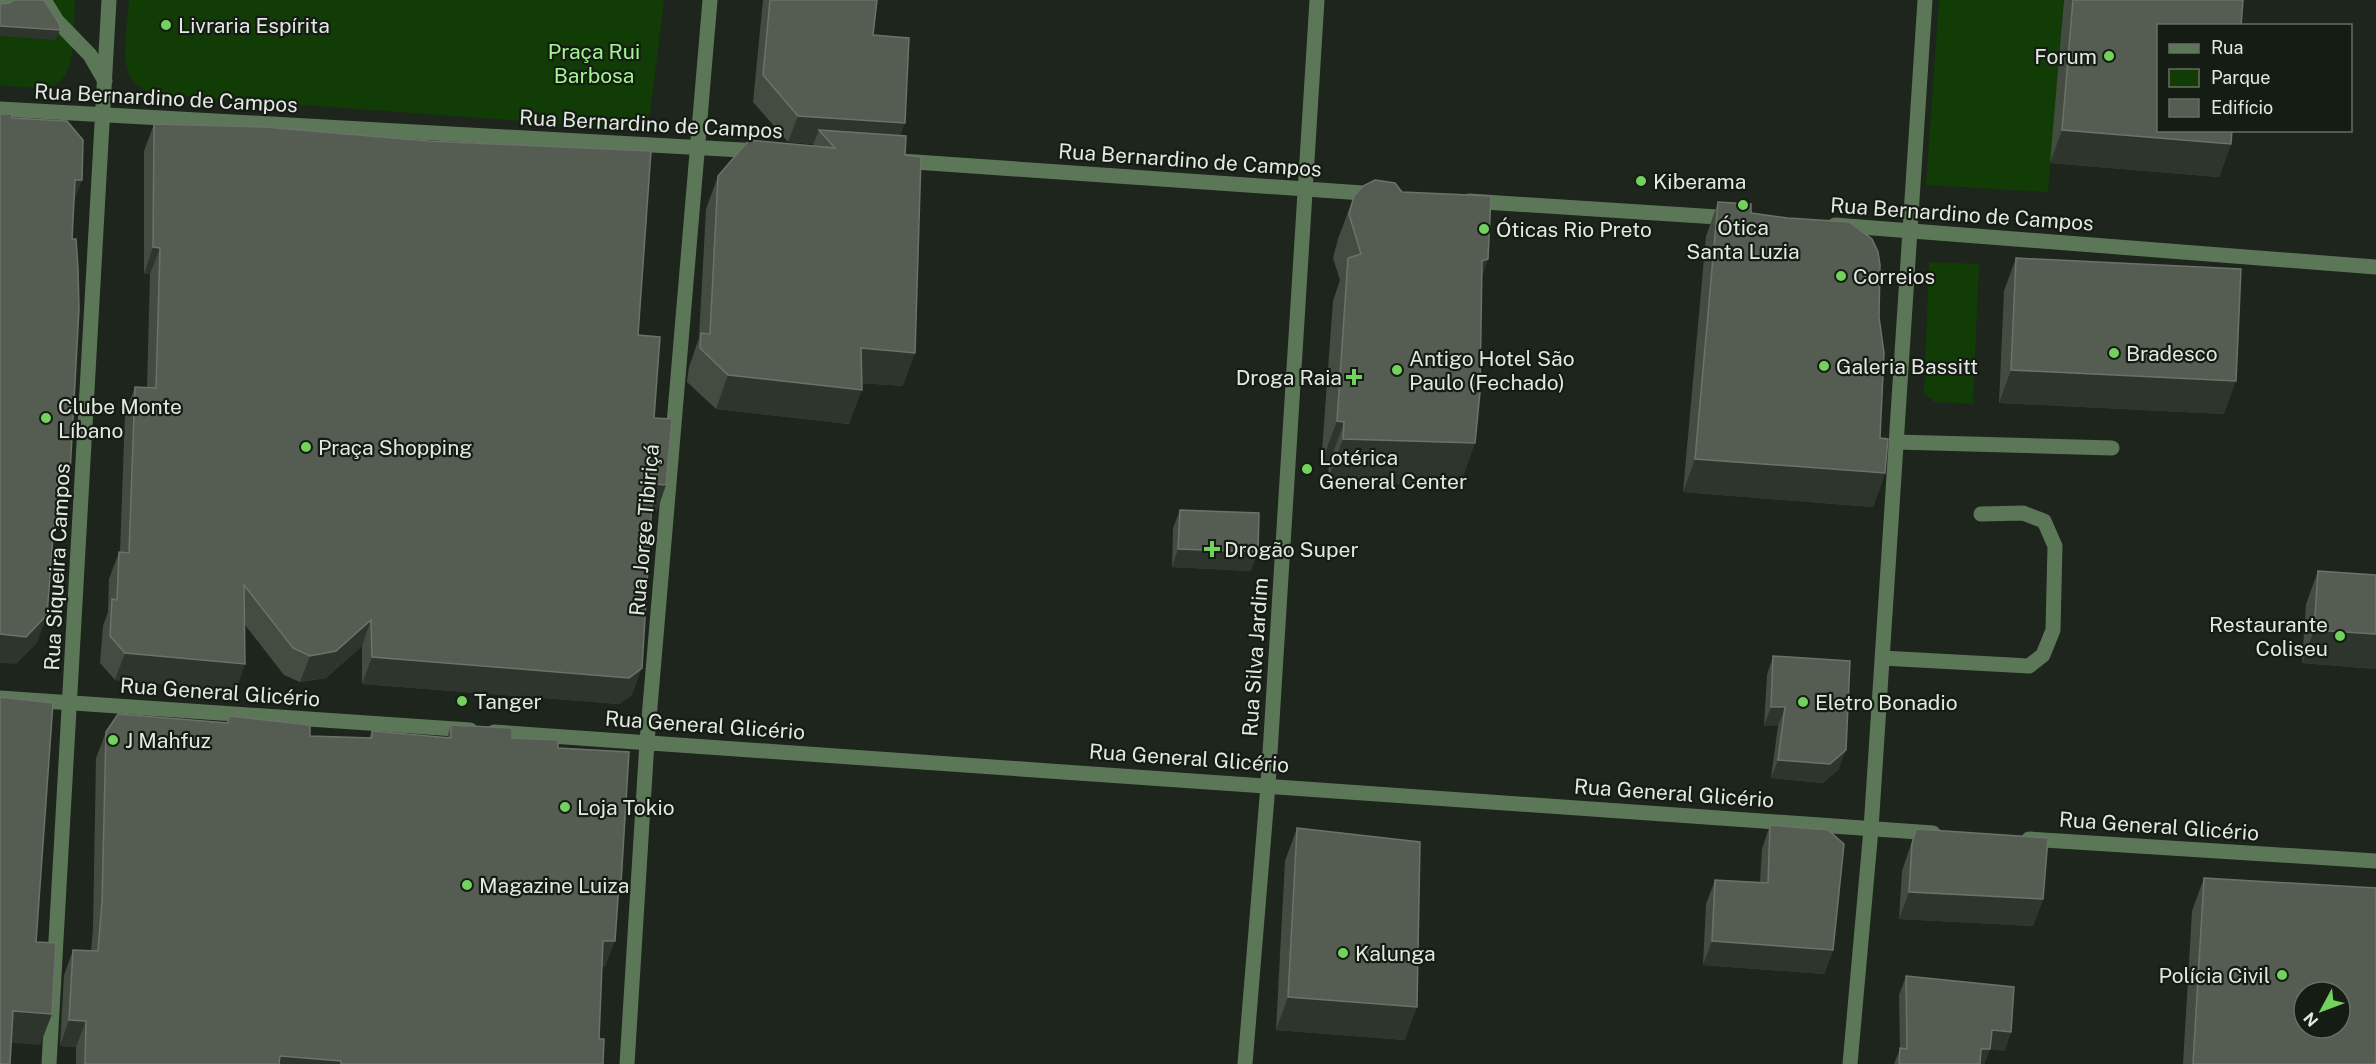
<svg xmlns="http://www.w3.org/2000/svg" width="2376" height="1064" viewBox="0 0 2376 1064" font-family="'Public Sans',sans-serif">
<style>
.green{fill:#113c06}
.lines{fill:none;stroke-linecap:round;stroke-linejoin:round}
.minor{stroke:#5c7757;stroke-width:15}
.wall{fill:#444c42}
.shaded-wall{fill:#2e352c}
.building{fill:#555d53;stroke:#6b726a;stroke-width:1.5;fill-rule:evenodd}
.poi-dot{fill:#72d25d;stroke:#151c13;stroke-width:2}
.labels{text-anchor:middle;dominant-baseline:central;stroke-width:4.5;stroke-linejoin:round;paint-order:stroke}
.poi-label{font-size:21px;fill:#e3e8e2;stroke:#151c13;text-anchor:start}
.park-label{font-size:21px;fill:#a2f690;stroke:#151c13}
.street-label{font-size:21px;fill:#e3e8e2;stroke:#151c13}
</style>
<rect width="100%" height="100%" fill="#1e251d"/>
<path class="green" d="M 0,0 L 75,0 C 73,23 78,79 52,86 C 36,90 16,86 0,85 Z
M 129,0 L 664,0 L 650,113 L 644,124 L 618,128 L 153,94 C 145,90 135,86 130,77 C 121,60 128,20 129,0 Z
M 1939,0 L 2064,0 L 2048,192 L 1926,185 Z
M 1929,262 L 1979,264 L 1973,404 L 1935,402 L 1924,394 Z"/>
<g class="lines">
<path class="minor" d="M 44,0 L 57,21 L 90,55 L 105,81
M 0,5 L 6,0
M 0,109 L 760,151
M 901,161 L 1377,194
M 1469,201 L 1733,218
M 1835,225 L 2376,267
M 1896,442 L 2112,448
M 1882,658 L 2029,666 L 2043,655 L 2053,630 L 2055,546 L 2044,521 L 2023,513 L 1981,514
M 0,698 L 470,730
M 494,732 L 1933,833
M 2029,839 L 2376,861
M 49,1064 L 109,0
M 627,1064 L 647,742 L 710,0
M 1245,1064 L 1268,785 L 1317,0
M 1850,1064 L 1871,829 L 1925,0"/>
</g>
<path class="wall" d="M 763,0 L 877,0 L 873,35 L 905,155 L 903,386 L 861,383 L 849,424 L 716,409 L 687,382 L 689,367 L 699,338 L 706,209 L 718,176 L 813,146 L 813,144 L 788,142 L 753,102 Z
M 2064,0 L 2243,0 L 2231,144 L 2219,177 L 2050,163 Z
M 154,124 L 638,335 L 654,418 L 657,511 L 651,511 L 632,695 L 619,704 L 362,684 L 362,646 L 326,678 L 300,682 L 284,675 L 245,625 L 236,691 L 115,680 L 100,663 L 103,626 L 108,612 L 109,579 L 119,552 L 120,552 L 125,414 L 135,387 L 147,388 L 150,274 L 144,274 L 144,151 Z
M 1402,192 L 1488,259 L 1482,276 L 1460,486 L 1327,482 L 1329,465 L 1321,464 L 1333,301 L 1340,280 L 1333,258 L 1338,239 L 1354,196 Z
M 1718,202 L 1751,213 L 1879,317 L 1880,438 L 1885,473 L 1873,507 L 1683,492 L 1706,236 Z
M 2016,258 L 2224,414 L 1999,403 L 2004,291 Z
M 1180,510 L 1251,571 L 1172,567 L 1173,528 Z
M 2318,571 L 2376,575 L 2376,669 L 2302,663 L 2306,604 Z
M 1773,656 L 1839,769 L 1823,783 L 1771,778 L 1778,726 L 1764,726 L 1767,675 Z
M 229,716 L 310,736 L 369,738 L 372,731 L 447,738 L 451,725 L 558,748 L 621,883 L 618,891 L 605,967 L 602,967 L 599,1039 L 603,1064 L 76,1064 L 76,1047 L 60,1046 L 64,975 L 73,950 L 91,951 L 93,928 L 96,758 L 106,732 L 226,723 Z
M 1770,825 L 1833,950 L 1824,974 L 1703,965 L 1706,904 L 1715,880 L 1760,882 L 1762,849 Z
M 1297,828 L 1405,1040 L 1276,1030 L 1285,861 Z
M 1916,829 L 2043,899 L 2033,926 L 1899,919 L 1902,871 Z
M 2204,878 L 2376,1064 L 2183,1064 L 2192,911 Z
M 1906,976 L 2005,1051 L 1990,1049 L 1984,1064 L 1894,1064 L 1900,1049 L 1899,995 Z"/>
<path class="shaded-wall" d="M 0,26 L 60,30 L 56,40 L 0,36 Z
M 798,116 L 905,123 L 895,150 L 819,130 L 813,144 L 788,142 Z
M 2062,130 L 2231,144 L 2219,177 L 2050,163 Z
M 75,180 L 82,180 L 72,207 Z
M 153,247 L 160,248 L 150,274 L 144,274 Z
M 1488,259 L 1472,302 L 1482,261 Z
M 861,348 L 915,353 L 903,386 L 849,382 Z
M 2011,370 L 2236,381 L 2224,414 L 1999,403 Z
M 728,375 L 862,390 L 849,424 L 716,409 Z
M 1337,421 L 1344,422 L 1329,465 L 1321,464 Z
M 1343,439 L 1475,443 L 1460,486 L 1327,482 Z
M 1695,459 L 1885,473 L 1873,507 L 1683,492 Z
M 58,473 L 70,473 L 60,501 L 48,500 Z
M 653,484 L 666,485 L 657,511 L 643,510 Z
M 1178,549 L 1258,552 L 1251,571 L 1172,567 Z
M 47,615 L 37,643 L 16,664 L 0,663 L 0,634 Z
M 371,620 L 362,646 L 326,678 L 300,682 L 310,656 Z
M 2314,630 L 2376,634 L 2376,669 L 2302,663 Z
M 125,653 L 245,664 L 236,691 L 115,680 Z
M 372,657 L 642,668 L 632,695 L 619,704 L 362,684 Z
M 1771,707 L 1785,707 L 1778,726 L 1764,726 Z
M 1846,750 L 1839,769 L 1823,783 L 1771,778 L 1778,760 Z
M 1909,892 L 2043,899 L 2033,926 L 1899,919 Z
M 603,941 L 615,941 L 605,967 L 594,967 Z
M 1712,941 L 1833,950 L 1824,974 L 1703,965 Z
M 1288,997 L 1417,1007 L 1405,1040 L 1276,1030 Z
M 13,1011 L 52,1014 L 40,1045 L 2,1042 Z
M 69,1020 L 86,1021 L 76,1047 L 60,1046 Z
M 1992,1030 L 2011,1032 L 2005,1051 L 1985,1049 Z
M 1981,1049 L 1990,1049 L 1984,1064 L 1976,1064 Z
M 280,1056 L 341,1061 L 340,1064 L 277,1064 Z"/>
<path class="building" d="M 13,0 L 44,0 L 60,25 L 60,30 L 0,26 L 0,4 L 10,3 Z
M 770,0 L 877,0 L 873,35 L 909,38 L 905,123 L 798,116 L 763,75 Z
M 2073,0 L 2243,0 L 2241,26 L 2158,26 L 2158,130 L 2232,130 L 2231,144 L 2062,130 Z
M 0,114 L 12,114 L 12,118 L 67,121 L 83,140 L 82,180 L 75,180 L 72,239 L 76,239 L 78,268 L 79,309 L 70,473 L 58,473 L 47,615 L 26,637 L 0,634 Z
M 154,124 L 265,127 L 428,141 L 651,151 L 638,335 L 660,337 L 654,418 L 672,419 L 666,485 L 653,484 L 642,668 L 629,678 L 372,657 L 371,620 L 336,651 L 310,656 L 293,648 L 244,585 L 245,664 L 125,653 L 110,636 L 112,599 L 117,600 L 119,552 L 129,553 L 135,387 L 156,388 L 160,248 L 153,247 Z
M 819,130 L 906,136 L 905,155 L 921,157 L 915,353 L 861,348 L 862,390 L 728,375 L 700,348 L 701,333 L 710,334 L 718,176 L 749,140 L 835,148 Z
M 1375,180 L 1395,183 L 1402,192 L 1491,196 L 1488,259 L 1482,261 L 1480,392 L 1475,443 L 1343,439 L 1344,422 L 1337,421 L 1348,258 L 1361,254 L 1349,214 L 1354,196 L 1363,186 Z
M 1718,202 L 1751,204 L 1751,213 L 1788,218 L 1849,222 L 1872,239 L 1878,252 L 1880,265 L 1879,317 L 1884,353 L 1880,438 L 1888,439 L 1885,473 L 1695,459 Z
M 2016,258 L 2241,269 L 2236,381 L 2011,370 Z
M 1180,510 L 1259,513 L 1258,552 L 1178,549 Z
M 2318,571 L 2376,575 L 2376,634 L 2314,630 Z
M 1773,656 L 1850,661 L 1846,750 L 1830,764 L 1778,760 L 1785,707 L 1771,707 Z
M 0,697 L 53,703 L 36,942 L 56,943 L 52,1014 L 13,1011 L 10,1064 L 0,1064 Z
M 118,714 L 228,723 L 229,716 L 310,725 L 310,736 L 372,738 L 372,731 L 451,738 L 451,725 L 512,728 L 512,738 L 558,740 L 558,748 L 629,752 L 621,883 L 619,883 L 615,941 L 603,941 L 599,1039 L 604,1039 L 603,1064 L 341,1064 L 341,1061 L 280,1056 L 279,1064 L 85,1064 L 86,1021 L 69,1020 L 73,950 L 98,951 L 102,902 L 106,732 Z
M 1770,825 L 1828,830 L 1844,844 L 1833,950 L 1712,941 L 1715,880 L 1768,883 Z
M 1297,828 L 1420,842 L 1417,1007 L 1288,997 Z
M 1916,829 L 2048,838 L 2043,899 L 1909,892 L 1912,844 Z
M 2204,878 L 2376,888 L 2376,1064 L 2193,1064 ZM 2304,992 L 2340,992 L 2340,1028 L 2304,1028 Z
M 1906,976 L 2014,987 L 2011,1032 L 1992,1030 L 1990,1049 L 1981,1049 L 1980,1064 L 1899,1064 L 1900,1048 L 1907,1049 Z"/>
<g class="poi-dot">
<circle cx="166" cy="25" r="6"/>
<circle cx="2109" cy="56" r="6"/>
<circle cx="1641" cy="181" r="6"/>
<circle cx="1743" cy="205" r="6"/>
<circle cx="1484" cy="229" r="6"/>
<circle cx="1841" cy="276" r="6"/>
<circle cx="2114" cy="353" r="6"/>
<circle cx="1824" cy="366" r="6"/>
<circle cx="1397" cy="370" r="6"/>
<path d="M1351 368h6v6h6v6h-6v6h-6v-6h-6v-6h6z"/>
<circle cx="46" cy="418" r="6"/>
<circle cx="306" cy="447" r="6"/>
<circle cx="1307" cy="469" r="6"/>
<path d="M1209 540h6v6h6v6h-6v6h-6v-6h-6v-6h6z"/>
<circle cx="2340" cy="636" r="6"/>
<circle cx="462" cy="701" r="6"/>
<circle cx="1803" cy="702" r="6"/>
<circle cx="113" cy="740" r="6"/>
<circle cx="565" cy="807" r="6"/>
<circle cx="467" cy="885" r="6"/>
<circle cx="1343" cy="953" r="6"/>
<circle cx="2282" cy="975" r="6"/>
</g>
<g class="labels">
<g class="poi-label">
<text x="178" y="25">Livraria Espírita</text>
<text x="2097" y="56" text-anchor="end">Forum</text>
<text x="1653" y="181">Kiberama</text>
<text x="1743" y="227" text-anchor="middle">Ótica<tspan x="1743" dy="24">Santa Luzia</tspan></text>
<text x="1496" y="229">Óticas Rio Preto</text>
<text x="1853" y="276">Correios</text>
<text x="2126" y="353">Bradesco</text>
<text x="1409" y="358">Antigo Hotel São<tspan x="1409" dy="24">Paulo (Fechado)</tspan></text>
<text x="1836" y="366">Galeria Bassitt</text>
<text x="1342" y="377" text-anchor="end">Droga Raia</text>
<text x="58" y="406">Clube Monte<tspan x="58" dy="24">Líbano</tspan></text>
<text x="318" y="447">Praça Shopping</text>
<text x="1319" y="457">Lotérica<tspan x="1319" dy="24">General Center</tspan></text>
<text x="1224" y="549">Drogão Super</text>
<text x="2328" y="624" text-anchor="end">Restaurante<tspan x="2328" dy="24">Coliseu</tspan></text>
<text x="474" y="701">Tanger</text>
<text x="1815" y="702">Eletro Bonadio</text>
<text x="125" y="740">J Mahfuz</text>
<text x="577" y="807">Loja Tokio</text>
<text x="479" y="885">Magazine Luiza</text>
<text x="1355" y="953">Kalunga</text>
<text x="2270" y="975" text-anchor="end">Polícia Civil</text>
</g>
<g class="park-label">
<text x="594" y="51">Praça Rui<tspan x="594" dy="24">Barbosa</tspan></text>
</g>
<g class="street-label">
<text transform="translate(166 98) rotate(3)">Rua Bernardino de Campos</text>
<text transform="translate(651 124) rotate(3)">Rua Bernardino de Campos</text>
<text transform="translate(1190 160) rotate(4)">Rua Bernardino de Campos</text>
<text transform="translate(1962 214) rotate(4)">Rua Bernardino de Campos</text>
<text transform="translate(644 530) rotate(-85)">Rua Jorge Tibiriçá</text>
<text transform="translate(57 567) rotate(-87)">Rua Siqueira Campos</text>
<text transform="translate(1255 657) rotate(-86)">Rua Silva Jardim</text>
<text transform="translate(220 692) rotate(4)">Rua General Glicério</text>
<text transform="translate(705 725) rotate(4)">Rua General Glicério</text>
<text transform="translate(1189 758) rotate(4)">Rua General Glicério</text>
<text transform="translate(1674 793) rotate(4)">Rua General Glicério</text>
<text transform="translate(2159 826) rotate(4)">Rua General Glicério</text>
</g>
</g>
<rect x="2157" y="24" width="195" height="108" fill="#151c13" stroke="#676e66" stroke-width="1.5"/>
<rect x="2169" y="44" width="30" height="9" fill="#5c7757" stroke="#676e66" stroke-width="1.5"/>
<text x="2211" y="54" font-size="18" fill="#e3e8e2">Rua</text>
<rect x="2169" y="69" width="30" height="18" fill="#113c06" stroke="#676e66" stroke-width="1.5"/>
<text x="2211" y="84" font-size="18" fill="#e3e8e2">Parque</text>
<rect x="2169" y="99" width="30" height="18" fill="#555d53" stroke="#676e66" stroke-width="1.5"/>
<text x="2211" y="114" font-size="18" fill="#e3e8e2">Edifício</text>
<g transform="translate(2322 1010) rotate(229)"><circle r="28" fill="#151c13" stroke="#676e66" stroke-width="1.5"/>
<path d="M0-4.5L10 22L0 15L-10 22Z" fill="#72d25d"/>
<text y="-9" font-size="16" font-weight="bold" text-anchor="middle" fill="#e3e8e2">N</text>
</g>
</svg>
